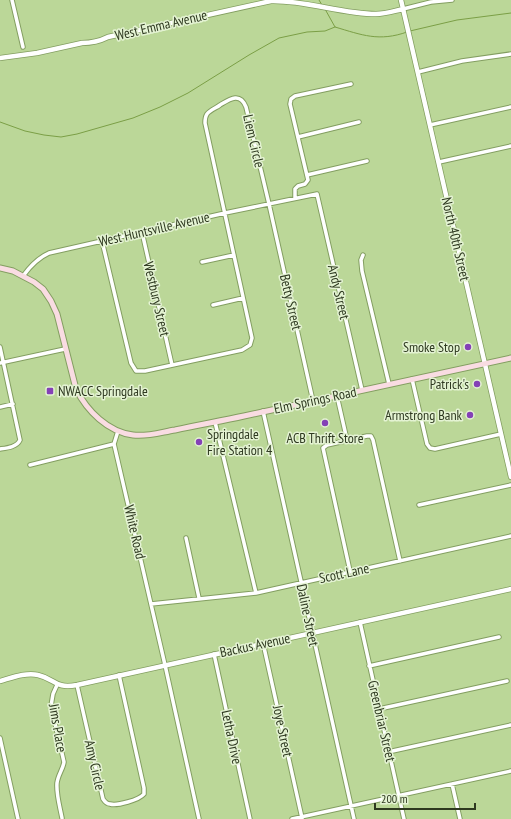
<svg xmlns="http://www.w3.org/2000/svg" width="511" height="819" viewBox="0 0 511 819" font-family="'PT Sans Narrow',sans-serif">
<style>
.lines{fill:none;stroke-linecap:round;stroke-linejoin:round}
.stream{stroke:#7b9f46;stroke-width:1}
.minor-casing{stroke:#839e61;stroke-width:5.5}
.tertiary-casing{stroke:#839e61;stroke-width:6}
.secondary-casing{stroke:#839e61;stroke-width:7}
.minor{stroke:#fff;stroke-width:3.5}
.tertiary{stroke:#fff;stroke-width:4.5}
.secondary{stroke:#f9dce2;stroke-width:5}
.poi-dot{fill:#8441b6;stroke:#e4f3d3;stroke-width:1.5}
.labels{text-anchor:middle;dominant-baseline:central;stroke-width:3;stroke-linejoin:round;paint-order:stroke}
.street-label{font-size:14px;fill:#2e3920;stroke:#e4f3d3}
.poi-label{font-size:14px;fill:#2e3920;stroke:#e4f3d3;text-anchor:end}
</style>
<rect width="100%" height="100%" fill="#bbd798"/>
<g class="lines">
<path class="stream" d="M 319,0 L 322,5
M 325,9 L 335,27 C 362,35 379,42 407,32
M 410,31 L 457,20 L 511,13
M 0,122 L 25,131 L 44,135 L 61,137 L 77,134 L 133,118 L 160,107 L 188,93 L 249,55 L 279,38 L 307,32 L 325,31 L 335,27"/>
<g class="minor-casing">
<path id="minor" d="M 12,0 L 23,47
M 403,9 L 431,2 L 452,0
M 418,72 L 462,61 L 511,54
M 430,125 L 511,107
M 298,137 L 359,122
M 439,162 L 511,146
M 307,175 L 367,161
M 295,198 L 295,189 L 298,186 L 305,184 L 308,180 L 290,104 L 291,99 L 295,96 L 351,84
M 142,232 L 172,365
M 102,241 L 131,363 L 136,371 L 145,371 L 242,350 L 250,345 L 252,338 L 205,123 C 205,120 205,117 207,114 C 210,110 216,108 220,105 C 230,99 240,92 246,107 L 269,204 L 313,401
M 363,255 L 361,260 L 362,271 L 389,384
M 202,262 L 234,255
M 23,276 C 31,265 38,258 49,253 L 225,213 L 317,194 L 362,390
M 213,305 L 243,298
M 0,347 L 20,440 C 17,447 7,448 0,449
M 0,363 L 65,349
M 412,379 L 427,444 L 430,448 L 435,449 L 501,434
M 337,396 L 347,440
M 0,407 L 13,404
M 263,411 L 354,819
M 215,422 L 256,593
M 118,431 L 114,444 L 165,665 L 199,819
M 30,465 L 114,444
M 419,505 L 511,485
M 186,538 L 199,598
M 350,571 L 323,448 L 327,445 L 367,436 L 371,436 L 373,440 L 400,561
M 151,604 L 256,593 L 511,536
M 360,622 L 404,819
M 263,643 L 302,818
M 214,654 L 250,819
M 369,666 L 499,637
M 57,685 L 53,694 L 51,706 L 64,762 C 63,769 58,775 57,783 C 56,794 60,807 62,818
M 77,685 L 103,799 C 105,802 107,804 110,804 C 117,806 139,800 144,794 L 144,788 L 119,675
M 379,709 L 507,681
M 0,738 L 18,819
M 388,752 L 511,725
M 452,784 L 460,819
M 292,819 L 511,771"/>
</g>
<g class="tertiary-casing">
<path id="tertiary" d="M 401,0 L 511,477
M 0,58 L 37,53 L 82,43 C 91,43 100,41 108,37 L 271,1 C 306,0 341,14 376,14 C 385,14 394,11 403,9
M 0,681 C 11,678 26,672 38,675 C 56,679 54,689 77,685 L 511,589"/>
</g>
<g class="secondary-casing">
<path id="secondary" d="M 0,268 L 13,271 L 34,282 L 43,289 L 51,301 L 57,314 L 76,389 C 87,411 108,432 133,435 C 147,437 162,432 175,430 C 198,425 221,421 244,416 C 333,396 422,377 511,358"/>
</g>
<use href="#minor" class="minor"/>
<use href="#tertiary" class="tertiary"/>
<use href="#secondary" class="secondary"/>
</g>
<g class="poi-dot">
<circle cx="468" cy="347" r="4"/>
<circle cx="477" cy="384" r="4"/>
<rect x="46" y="387" width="8" height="8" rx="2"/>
<circle cx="470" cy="415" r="4"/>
<circle cx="325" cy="423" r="4"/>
<circle cx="199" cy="442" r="4"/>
</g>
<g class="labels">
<g class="street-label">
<text transform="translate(161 25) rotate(-13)">West Emma Avenue</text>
<text transform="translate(254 141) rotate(77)">Liem Circle</text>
<text transform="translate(154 229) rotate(-13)">West Huntsville Avenue</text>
<text transform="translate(456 239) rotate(77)">North 40th Street</text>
<text transform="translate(339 292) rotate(77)">Andy Street</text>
<text transform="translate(157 299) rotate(77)">Westbury Street</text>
<text transform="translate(291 302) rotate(77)">Betty Street</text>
<text transform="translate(315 400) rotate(-12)">Elm Springs Road</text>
<text transform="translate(135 532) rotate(77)">White Road</text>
<text transform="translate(344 573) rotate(-12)">Scott Lane</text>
<text transform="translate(308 615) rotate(78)">Daline Street</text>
<text transform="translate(255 645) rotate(-12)">Backus Avenue</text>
<text transform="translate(382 721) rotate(77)">Greenbriar Street</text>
<text transform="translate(58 728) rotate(80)">Jims Place</text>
<text transform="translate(283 731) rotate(78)">Joye Street</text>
<text transform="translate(232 737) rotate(78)">Letha Drive</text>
<text transform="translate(95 765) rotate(77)">Amy Circle</text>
</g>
<g class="poi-label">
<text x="460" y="347">Smoke Stop</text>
<text x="469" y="384">Patrick's</text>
<text x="58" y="391" text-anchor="start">NWACC Springdale</text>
<text x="462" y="415">Armstrong Bank</text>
<text x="207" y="434" text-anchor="start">Springdale<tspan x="207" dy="16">Fire Station 4</tspan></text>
<text x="325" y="438" text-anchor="middle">ACB Thrift Store</text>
</g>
</g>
<path d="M375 803v6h100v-6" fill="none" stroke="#2e3920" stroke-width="2"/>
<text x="381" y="803" font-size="12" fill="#2e3920" stroke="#e4f3d3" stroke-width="3" paint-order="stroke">200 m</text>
</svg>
